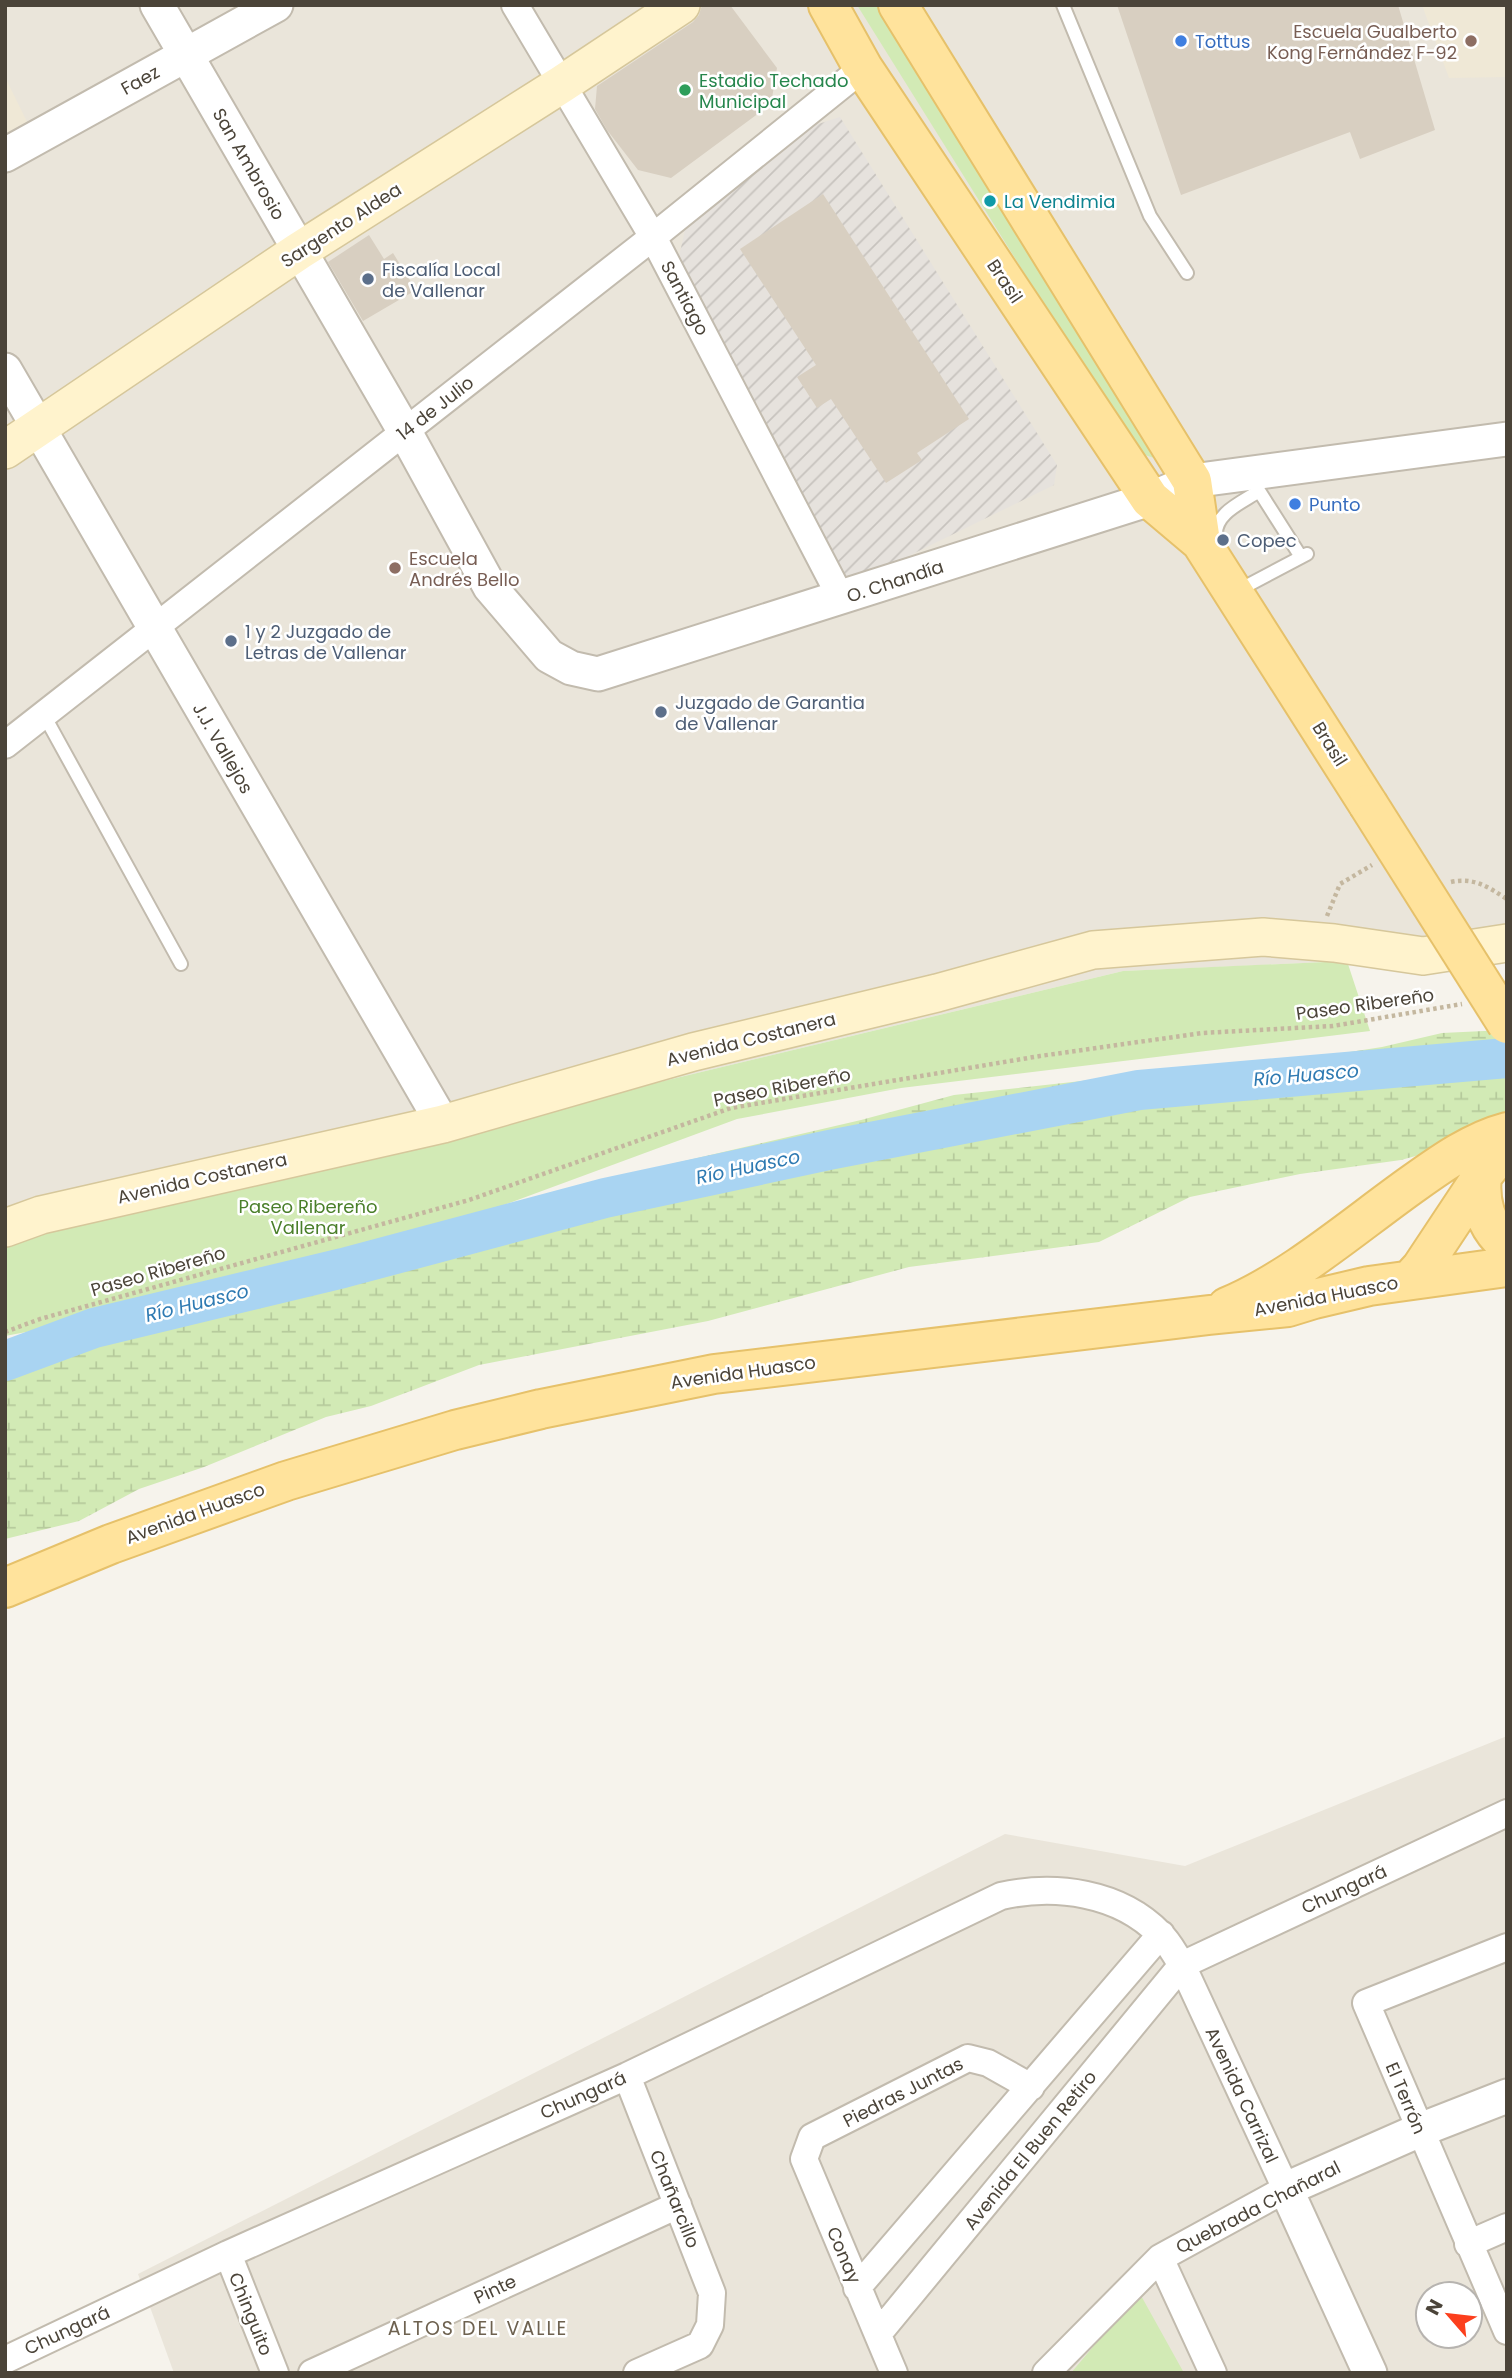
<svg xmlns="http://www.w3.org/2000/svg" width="1512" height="2378" viewBox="0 0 1512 2378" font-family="Poppins,sans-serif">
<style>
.residential{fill:#eae5da;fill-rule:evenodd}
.industrial{fill:url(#industrial-furrows)}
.education{fill:#efe8d6}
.green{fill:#d2eab5}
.wetland{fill:url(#wetland-marsh)}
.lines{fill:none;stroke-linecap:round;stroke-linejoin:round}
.river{stroke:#a9d4f2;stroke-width:40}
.building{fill:#d8cfc1}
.service-casing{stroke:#c2bbae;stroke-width:16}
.minor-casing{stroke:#c2bbae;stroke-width:30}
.tertiary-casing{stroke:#c2bbae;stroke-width:37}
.secondary-casing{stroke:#d6c79b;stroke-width:40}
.primary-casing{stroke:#e6c16a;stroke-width:42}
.path{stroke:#c4b79f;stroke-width:4.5;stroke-dasharray:3.5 3.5;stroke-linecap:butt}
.service{stroke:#fff;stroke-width:12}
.minor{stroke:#fff;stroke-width:26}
.tertiary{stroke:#fff;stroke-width:33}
.secondary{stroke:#fff3cd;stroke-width:37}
.primary{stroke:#ffe39c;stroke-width:38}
.primary-bridge-casing{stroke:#e6c16a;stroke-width:42;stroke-linecap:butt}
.primary-bridge{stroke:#ffe39c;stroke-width:38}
.shop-dot{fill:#3f7fe0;stroke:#fff;stroke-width:2.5}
.education-dot{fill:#8d6e63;stroke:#fff;stroke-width:2.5}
.leisure-dot{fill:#2e9e5b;stroke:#fff;stroke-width:2.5}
.culture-dot{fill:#0f9aa8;stroke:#fff;stroke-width:2.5}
.service-dot{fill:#5c6f8a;stroke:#fff;stroke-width:2.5}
.labels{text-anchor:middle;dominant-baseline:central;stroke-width:5;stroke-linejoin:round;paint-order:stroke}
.education-label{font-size:18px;fill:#785e54;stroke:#fff;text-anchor:end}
.shop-label{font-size:18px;fill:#366cbe;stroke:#fff;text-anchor:start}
.street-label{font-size:18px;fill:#4b4439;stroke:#fff}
.leisure-label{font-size:18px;fill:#27864d;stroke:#fff;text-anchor:start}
.culture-label{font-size:18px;fill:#0d838f;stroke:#fff;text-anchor:start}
.service-label{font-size:18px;fill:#4e5e75;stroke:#fff;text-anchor:start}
.park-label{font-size:18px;fill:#4a7f2a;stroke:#fff}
.water-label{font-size:19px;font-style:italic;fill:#2e7ab2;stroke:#fff}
.neighbourhood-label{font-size:19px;letter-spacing:2px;fill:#6e6250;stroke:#fff}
</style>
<defs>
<pattern id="industrial-furrows" width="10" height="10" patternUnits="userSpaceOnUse" patternTransform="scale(1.75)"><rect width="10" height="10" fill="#e6e2dd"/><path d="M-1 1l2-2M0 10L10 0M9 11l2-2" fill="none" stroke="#c7c3be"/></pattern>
<pattern id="wetland-marsh" width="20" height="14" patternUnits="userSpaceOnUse" patternTransform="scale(1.75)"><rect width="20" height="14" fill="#d2eab5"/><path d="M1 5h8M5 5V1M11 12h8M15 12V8" fill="none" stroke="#b6ca9c"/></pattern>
</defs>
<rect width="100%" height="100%" fill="#f6f3ec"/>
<path class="residential" d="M 5,5 L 1507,5 L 1507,954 L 1123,971 L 405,1143 L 46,1232 L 5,1246 Z
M 1507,1736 L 1507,2373 L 174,2373 L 138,2274 L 1005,1834 L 1185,1866 ZM 1428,2294 L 1470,2294 L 1470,2336 L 1428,2336 Z"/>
<path class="industrial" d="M 840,117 L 1057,465 L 1054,485 L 849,585 L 677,265 L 686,226 L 809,127 Z"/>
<path class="education" d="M 1422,5 L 1507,5 L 1507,77 L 1449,78 Z
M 5,77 L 32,132 L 5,146 Z"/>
<path class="green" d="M 857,5 L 888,5 L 1157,459 L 1136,452 Z
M 1347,961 L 1370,1031 L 901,1088 L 737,1119 L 455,1223 L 322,1263 L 71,1317 L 37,1330 L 5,1336 L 5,1246 L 46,1232 L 405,1143 L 1123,971 Z
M 1139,2292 L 1184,2373 L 1071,2373 Z"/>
<path class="wetland" d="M 1507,1028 L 1507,1131 L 1401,1160 L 1300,1174 L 1190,1197 L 1099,1242 L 909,1267 L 708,1321 L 479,1365 L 371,1406 L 326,1417 L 204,1467 L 139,1489 L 79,1521 L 5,1539 L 5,1366 L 49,1346 L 378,1240 L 399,1261 L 571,1212 L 581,1185 L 861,1120 L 954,1095 L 1162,1072 L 1291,1061 L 1382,1047 L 1442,1033 L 1505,1030 Z"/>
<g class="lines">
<path class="river" d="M 5,1361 L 94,1328 L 343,1268 L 605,1198 L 829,1150 L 1139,1090 L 1507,1058"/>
</g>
<path class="building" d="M 702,5 L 730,5 L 777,68 L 771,104 L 671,178 L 638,170 L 607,130 L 595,109 L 597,86 L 693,22 L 699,15 Z
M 1117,5 L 1398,5 L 1435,130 L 1360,159 L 1350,132 L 1181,195 Z
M 823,194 L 969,419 L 917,453 L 922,460 L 886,483 L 831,399 L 817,408 L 797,377 L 816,365 L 740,249 Z
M 369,235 L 384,259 L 393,253 L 416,290 L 363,321 L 328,262 Z"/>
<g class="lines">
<g class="service-casing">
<path id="service" d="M 1063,5 L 1150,216 L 1187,273
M 1256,486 L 1301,557
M 1216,536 C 1214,513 1243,502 1259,491
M 1237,591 L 1307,554
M 44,715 L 181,964"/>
</g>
<g class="minor-casing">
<path id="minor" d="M 515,5 L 653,237 L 841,598
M 5,745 L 653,237 L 863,68
M 1507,1947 L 1366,2003 L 1507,2331
M 627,2076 L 712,2293 L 710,2325 L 700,2345 L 637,2373
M 1468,2244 L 1507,2227
M 228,2254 L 275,2373
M 1160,2258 L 1213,2373
M 857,2288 L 1161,1934
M 878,2334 L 1182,1965 L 1507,1813
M 5,2360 L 228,2254 L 627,2076 L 1001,1896 C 1055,1884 1119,1892 1160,1934 C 1169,1942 1175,1955 1182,1965 L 1286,2189 L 1160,2258 L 1046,2373
M 312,2373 L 678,2205
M 894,2373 L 804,2159 L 812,2137 L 968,2058 L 988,2063 L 1031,2087"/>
</g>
<g class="tertiary-casing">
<path id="tertiary" d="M 157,5 L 405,432 L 490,587 L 549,656 L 571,668 L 598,674 L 1150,499 L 1192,481 L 1507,439
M 5,155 L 276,5
M 5,370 L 443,1124
M 1370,2373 L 1286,2189 L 1420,2130 L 1507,2096"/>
</g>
<g class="secondary-casing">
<path id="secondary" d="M 5,450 L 299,251 L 562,84 L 681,5
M 5,1228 L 41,1215 L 443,1124 L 693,1052 L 937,993 L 1093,950 L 1263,937 L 1334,943 L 1423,956 L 1507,943"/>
</g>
<g class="primary-casing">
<path id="primary" d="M 828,5 L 863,68 L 1150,499 L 1201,542 L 1368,804
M 898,5 L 1192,481 L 1201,542
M 1482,1176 C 1479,1203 1486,1227 1507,1245
M 1410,1280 L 1421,1268 L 1482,1176 L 1507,1145
M 1227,1307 C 1292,1280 1356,1224 1414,1183 C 1442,1163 1473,1141 1507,1132
M 5,1588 L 111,1544 L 286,1481 L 455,1430 L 541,1409 L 714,1374 L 1209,1315 L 1288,1307 L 1314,1299 L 1369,1286 L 1507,1267"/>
</g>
<path class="path" d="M 1451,882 C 1474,877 1488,887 1507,899
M 1327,916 L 1340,884 L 1372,865
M 5,1332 L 40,1319 L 469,1200 L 731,1108 L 1040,1056 L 1202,1033 L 1333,1026 L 1462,1004"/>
<use href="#service" class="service"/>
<use href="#minor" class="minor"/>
<use href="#tertiary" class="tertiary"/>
<use href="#secondary" class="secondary"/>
<use href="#primary" class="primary"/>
<g class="primary-bridge-casing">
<path id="primary-bridge" d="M 1368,804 L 1507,1024"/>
</g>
<use href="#primary-bridge" class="primary-bridge"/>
</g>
<g class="shop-dot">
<circle cx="1181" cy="41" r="7"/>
<circle cx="1295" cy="504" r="7"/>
</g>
<g class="education-dot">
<circle cx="1471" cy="41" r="7"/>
<circle cx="395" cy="568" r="7"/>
</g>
<circle class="leisure-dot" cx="685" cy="90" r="7"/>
<circle class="culture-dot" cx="990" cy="201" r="7"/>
<g class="service-dot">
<circle cx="368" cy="279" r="7"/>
<circle cx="1223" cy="540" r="7"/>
<circle cx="231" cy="641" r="7"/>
<circle cx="661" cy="712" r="7"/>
</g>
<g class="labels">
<g class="education-label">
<text x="1457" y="31">Escuela Gualberto<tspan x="1457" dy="21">Kong Fernández F-92</tspan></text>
<text x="409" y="558" text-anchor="start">Escuela<tspan x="409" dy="21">Andrés Bello</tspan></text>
</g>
<g class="shop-label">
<text x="1195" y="41">Tottus</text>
<text x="1309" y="504">Punto</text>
</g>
<g class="street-label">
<text transform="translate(140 80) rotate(-29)">Faez</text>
<text transform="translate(249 164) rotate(60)">San Ambrosio</text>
<text transform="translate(341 225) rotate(-33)">Sargento Aldea</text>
<text transform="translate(1005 281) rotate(56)">Brasil</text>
<text transform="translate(685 298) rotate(62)">Santiago</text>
<text transform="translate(435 408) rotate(-38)">14 de Julio</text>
<text transform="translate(895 581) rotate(-18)">O. Chandía</text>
<text transform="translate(1330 744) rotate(58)">Brasil</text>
<text transform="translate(223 748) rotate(60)">J.J. Vallejos</text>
<text transform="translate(1365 1004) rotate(-8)">Paseo Ribereño</text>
<text transform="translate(751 1039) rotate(-14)">Avenida Costanera</text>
<text transform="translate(782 1087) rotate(-11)">Paseo Ribereño</text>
<text transform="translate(202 1178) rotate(-13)">Avenida Costanera</text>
<text transform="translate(158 1271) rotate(-16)">Paseo Ribereño</text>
<text transform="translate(1326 1296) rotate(-11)">Avenida Huasco</text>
<text transform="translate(743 1372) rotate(-8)">Avenida Huasco</text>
<text transform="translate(195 1513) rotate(-20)">Avenida Huasco</text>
<text transform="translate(1344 1889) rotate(-25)">Chungará</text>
<text transform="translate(903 2092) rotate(-27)">Piedras Juntas</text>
<text transform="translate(583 2095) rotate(-24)">Chungará</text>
<text transform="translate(1242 2095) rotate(65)">Avenida Carrizal</text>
<text transform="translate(1406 2098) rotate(67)">El Terrón</text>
<text transform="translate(1030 2150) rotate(-51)">Avenida El Buen Retiro</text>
<text transform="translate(675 2199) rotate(68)">Chañarcillo</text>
<text transform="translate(1258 2207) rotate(-27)">Quebrada Chañaral</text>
<text transform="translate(844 2255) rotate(67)">Conay</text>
<text transform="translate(495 2289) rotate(-25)">Pinte</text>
<text transform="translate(251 2314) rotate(68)">Chinguito</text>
<text transform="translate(67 2330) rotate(-25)">Chungará</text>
</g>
<g class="leisure-label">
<text x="699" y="80">Estadio Techado<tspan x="699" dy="21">Municipal</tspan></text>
</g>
<g class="culture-label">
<text x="1004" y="201">La Vendimia</text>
</g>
<g class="service-label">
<text x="382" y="269">Fiscalía Local<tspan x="382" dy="21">de Vallenar</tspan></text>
<text x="1237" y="540">Copec</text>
<text x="245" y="631">1 y 2 Juzgado de<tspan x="245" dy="21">Letras de Vallenar</tspan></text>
<text x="675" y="702">Juzgado de Garantia<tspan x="675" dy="21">de Vallenar</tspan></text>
</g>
<g class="park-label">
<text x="308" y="1206">Paseo Ribereño<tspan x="308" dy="21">Vallenar</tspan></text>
</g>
<g class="water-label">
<text transform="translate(1306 1075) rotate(-5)">Río Huasco</text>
<text transform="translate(748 1167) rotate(-12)">Río Huasco</text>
<text transform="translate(197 1303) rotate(-14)">Río Huasco</text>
</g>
<g class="neighbourhood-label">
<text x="478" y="2328">ALTOS DEL VALLE</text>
</g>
</g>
<rect width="1512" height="2378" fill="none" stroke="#4b4439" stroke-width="14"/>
<g transform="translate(1449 2315) rotate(298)"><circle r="33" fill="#ffffff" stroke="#b7b4b0" stroke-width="2"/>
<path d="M0-5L12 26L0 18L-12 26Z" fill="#fc3f1d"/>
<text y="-10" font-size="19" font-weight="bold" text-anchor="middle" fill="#4b4439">N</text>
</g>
</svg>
